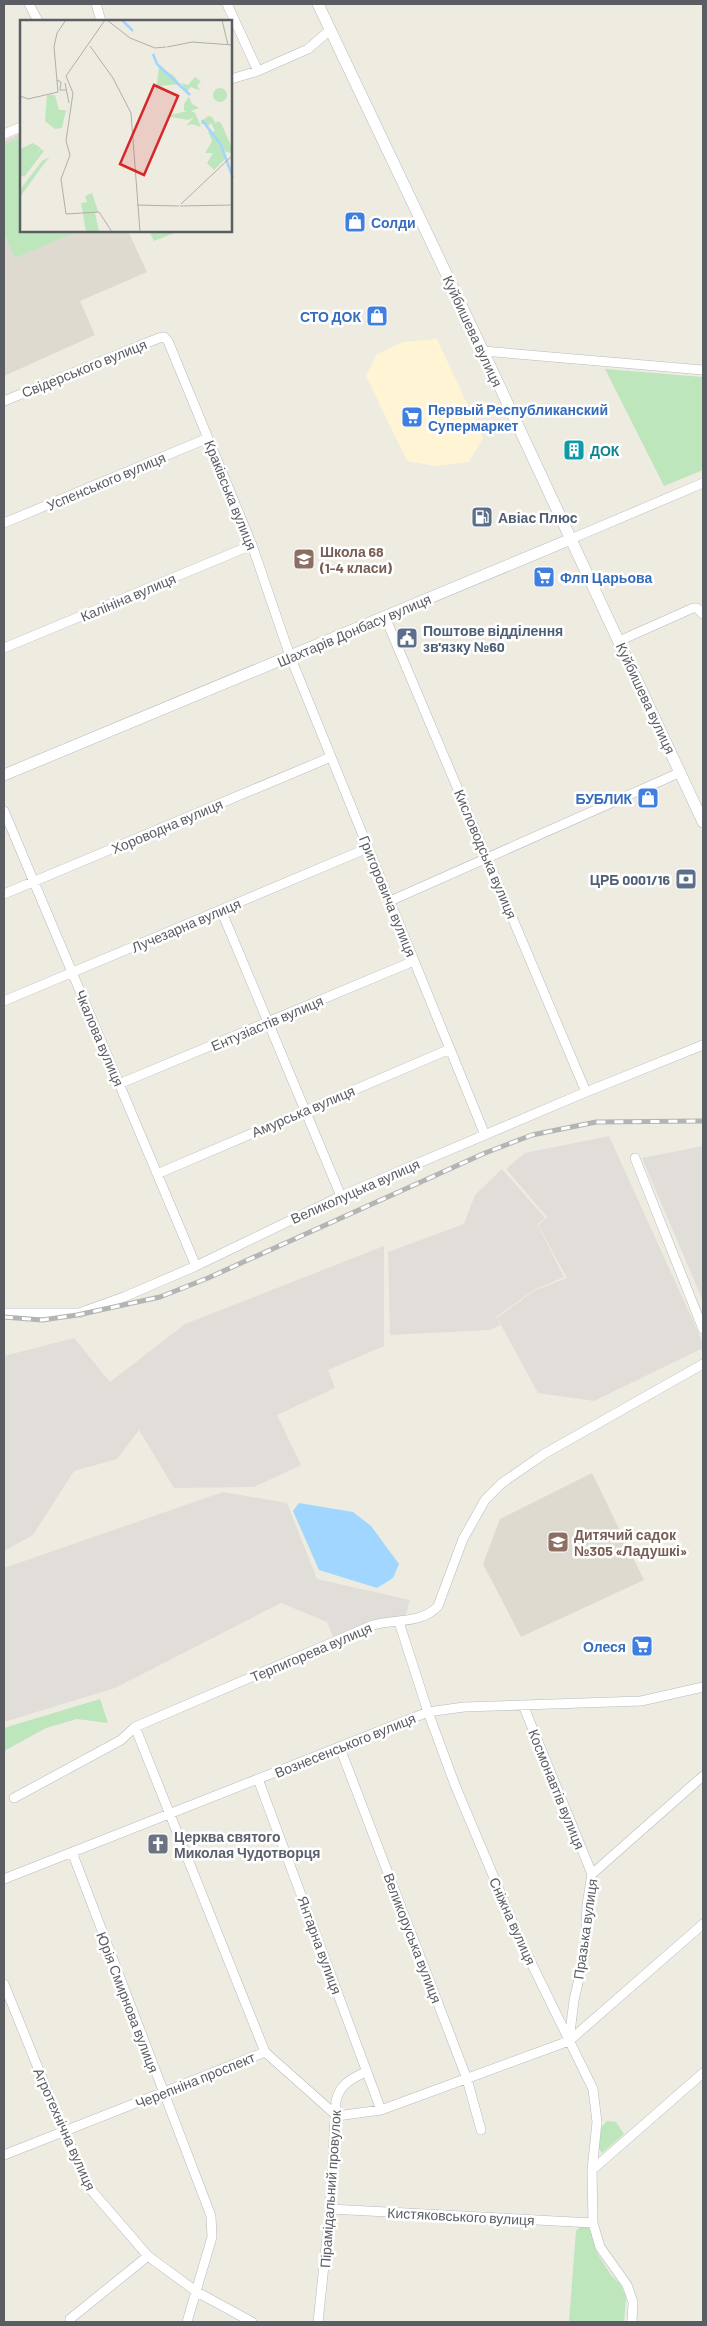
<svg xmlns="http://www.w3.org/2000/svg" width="707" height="2326" viewBox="0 0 707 2326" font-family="Barlow,sans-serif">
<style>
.commercial{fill:#fff5d5}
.industrial{fill:#e1ded9}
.education{fill:#dedad0}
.green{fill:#bde6bd}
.water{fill:#a0d6ff}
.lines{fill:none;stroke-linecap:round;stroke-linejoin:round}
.street-casing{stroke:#b7babf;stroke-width:10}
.secondary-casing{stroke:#b7bbc1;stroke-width:12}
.street{stroke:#fff;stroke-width:9}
.secondary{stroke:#fff;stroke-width:11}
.rail-casing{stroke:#b3b4b4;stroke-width:5}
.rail{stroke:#fff;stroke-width:3;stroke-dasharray:9;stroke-linecap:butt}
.labels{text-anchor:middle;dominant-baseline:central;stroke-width:5;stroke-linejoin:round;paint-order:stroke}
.shop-label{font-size:14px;font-weight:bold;fill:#366cbe;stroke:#fff;text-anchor:start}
.street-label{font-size:14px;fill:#5a5e63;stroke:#fff}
.culture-label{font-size:14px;font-weight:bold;fill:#0d838f;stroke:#fff;text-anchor:start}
.service-label{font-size:14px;font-weight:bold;fill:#4e5e75;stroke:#fff;text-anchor:start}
.education-label{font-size:14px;font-weight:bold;fill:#785e54;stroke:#fff;text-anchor:start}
.worship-label{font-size:14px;font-weight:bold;fill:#5b616d;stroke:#fff;text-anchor:start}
.inset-river{fill:none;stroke:#a0d6ff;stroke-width:2.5}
.inset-road{fill:none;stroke:#afafab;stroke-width:1}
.view{fill:#d62828;fill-opacity:0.15;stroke:#d62828;stroke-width:2.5}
.inset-edge{fill:none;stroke:#5a5e63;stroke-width:2.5}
</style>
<rect width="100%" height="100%" fill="#eeebe1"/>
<path class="commercial" d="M 437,339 L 483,438 L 469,462 L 435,466 L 407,461 L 366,376 L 377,354 L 404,342 Z"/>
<path class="industrial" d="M 609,1136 L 703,1343 L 703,1348 L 594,1401 L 538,1393 L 497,1318 L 534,1291 L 567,1278 L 538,1225 L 547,1217 L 506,1169 L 525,1153 Z
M 703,1146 L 703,1301 L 642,1158 Z
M 502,1169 L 545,1218 L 537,1224 L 564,1277 L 534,1290 L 496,1317 L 500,1325 L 490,1330 L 390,1335 L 388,1252 L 464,1224 L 475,1195 Z
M 384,1246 L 384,1346 L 328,1370 L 335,1388 L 277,1415 L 301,1465 L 254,1487 L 174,1488 L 139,1430 L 117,1459 L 74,1471 L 33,1535 L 4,1551 L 4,1356 L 74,1338 L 110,1382 L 185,1324 Z
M 223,1492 L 287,1503 L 317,1579 L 410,1600 L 405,1617 L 335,1642 L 327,1622 L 281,1603 L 115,1688 L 4,1722 L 4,1568 Z"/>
<path class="education" d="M 21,133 L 21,231 L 128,231 L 147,272 L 80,301 L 95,335 L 4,376 L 4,141 Z
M 592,1473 L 644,1580 L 521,1637 L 483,1564 L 500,1519 Z"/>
<path class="green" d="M 21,137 L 21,231 L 78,231 L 15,258 L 4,231 L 4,145 Z
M 149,231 L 174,231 L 174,233 L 154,241 Z
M 605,369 L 703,377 L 703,470 L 664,486 Z
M 100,1699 L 108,1723 L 77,1719 L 46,1728 L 4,1751 L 4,1728 Z
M 607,2121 L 616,2122 L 624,2134 L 602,2153 L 599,2149 L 601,2128 Z
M 581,2226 L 590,2227 L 597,2253 L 611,2275 L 620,2284 L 626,2297 L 624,2322 L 569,2322 L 576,2231 Z"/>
<path class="water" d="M 299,1503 L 353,1512 L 371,1526 L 399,1564 L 393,1578 L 377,1588 L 319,1570 L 293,1511 Z"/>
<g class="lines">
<g class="street-casing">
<path id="street" d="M 29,4 L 38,21
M 96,4 L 101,21
M 227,4 L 258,71
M 231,79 L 258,71 L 308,49 L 330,30
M 4,134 L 21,127
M 483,351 L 703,370
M 4,401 L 159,338 L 164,337 L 168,341 L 252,545 L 290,656 L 485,1135
M 4,523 L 208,438
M 571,539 L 703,483
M 385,617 L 586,1092
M 619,641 L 693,608 L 697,608 L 703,614
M 4,648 L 252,545
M 4,811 L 196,1266
M 4,894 L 331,757
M 390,901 L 681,772
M 221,910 L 341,1196
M 4,1001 L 368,848
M 119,1084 L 414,961
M 635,1158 L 703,1329
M 157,1174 L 450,1049
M 4,1313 L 79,1313 L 124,1297 L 196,1266 L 341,1196 L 586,1092 L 703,1045
M 399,1622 L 428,1712 L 455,1785 L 521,1942 L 593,2089 L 597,2122 L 592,2170 L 593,2223 L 600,2247 L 627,2285 L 633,2302 L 632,2322
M 523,1705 L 592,1874
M 135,1727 L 265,2052
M 340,1748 L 467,2079 L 481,2130
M 258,1779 L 381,2110
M 14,1798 L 121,1740 L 135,1727 L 373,1625 C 394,1619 422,1624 438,1606 L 463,1539 L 485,1500 L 502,1483 L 544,1454 L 703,1364
M 72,1852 L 211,2216 L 212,2237 L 187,2322
M 4,1879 L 428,1712 L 464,1707 L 641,1701 L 703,1687
M 4,1984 L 64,2132 L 92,2191 L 148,2256 L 197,2292 L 252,2322
M 569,2041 L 574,2000 L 585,1953 L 587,1905 L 592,1874 L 703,1776
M 4,2155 L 265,2052 L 337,2116 L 381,2110 L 569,2041 L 703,1924
M 592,2170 L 703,2073
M 330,2209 L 593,2223
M 70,2319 L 148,2256
M 318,2322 L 330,2209 L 336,2101 C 340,2083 352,2079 367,2071"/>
</g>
<g class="secondary-casing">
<path id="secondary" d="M 318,4 L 483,351 L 703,822
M 4,775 L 571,539"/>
</g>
<use href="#street" class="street"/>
<use href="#secondary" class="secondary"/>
<g class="rail-casing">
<path id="rail" d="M 4,1317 L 42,1320 L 77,1315 L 160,1297 L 208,1278 L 485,1153 L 532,1135 L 596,1122 L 703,1121"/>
</g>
<use href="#rail" class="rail"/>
</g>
<defs>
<g id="shop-square" transform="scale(1.125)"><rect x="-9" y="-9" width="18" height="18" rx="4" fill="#3f7fe0" stroke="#fff"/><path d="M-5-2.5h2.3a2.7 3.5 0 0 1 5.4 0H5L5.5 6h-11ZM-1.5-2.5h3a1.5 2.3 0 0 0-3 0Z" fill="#fff"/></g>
<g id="supermarket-square" transform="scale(1.125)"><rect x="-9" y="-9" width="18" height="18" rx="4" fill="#3f7fe0" stroke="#fff"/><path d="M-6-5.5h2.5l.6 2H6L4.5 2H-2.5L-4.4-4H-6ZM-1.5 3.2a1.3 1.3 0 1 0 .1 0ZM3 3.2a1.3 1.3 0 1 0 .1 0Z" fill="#fff"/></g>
<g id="building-square" transform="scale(1.125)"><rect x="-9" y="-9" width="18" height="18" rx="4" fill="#0f9aa8" stroke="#fff"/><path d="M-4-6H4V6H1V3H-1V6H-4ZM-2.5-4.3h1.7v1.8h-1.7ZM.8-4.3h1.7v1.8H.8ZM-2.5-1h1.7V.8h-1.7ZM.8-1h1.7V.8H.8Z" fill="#fff"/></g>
<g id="fuel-square" transform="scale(1.125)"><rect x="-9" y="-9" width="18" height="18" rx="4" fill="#5c6f8a" stroke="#fff"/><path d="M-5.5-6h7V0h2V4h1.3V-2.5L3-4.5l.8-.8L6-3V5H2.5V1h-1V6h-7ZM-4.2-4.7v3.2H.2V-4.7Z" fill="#fff"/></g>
<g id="school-square" transform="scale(1.125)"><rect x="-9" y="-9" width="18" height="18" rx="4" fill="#8d6e63" stroke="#fff"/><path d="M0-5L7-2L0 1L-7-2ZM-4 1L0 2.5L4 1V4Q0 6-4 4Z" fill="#fff"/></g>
<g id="civic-square" transform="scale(1.125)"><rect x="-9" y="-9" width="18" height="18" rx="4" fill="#5c6f8a" stroke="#fff"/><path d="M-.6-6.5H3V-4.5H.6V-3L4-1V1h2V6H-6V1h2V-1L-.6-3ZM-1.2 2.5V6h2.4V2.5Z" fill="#fff"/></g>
<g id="bank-square" transform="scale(1.125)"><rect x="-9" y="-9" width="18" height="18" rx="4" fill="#5c6f8a" stroke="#fff"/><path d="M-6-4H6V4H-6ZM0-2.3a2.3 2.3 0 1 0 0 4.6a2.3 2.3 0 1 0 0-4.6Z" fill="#fff"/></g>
<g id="church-square" transform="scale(1.125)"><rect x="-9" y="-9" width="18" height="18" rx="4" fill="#6b7280" stroke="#fff"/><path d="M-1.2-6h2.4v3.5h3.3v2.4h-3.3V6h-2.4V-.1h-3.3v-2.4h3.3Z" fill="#fff"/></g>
</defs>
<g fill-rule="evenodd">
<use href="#shop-square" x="355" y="222"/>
<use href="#shop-square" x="377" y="316"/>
<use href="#supermarket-square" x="412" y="417"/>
<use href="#building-square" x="574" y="450"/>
<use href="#fuel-square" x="482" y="517"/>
<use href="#school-square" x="304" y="559"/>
<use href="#supermarket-square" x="544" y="577"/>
<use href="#civic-square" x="407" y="638"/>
<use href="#shop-square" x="648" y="798"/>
<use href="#bank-square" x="686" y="879"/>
<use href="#school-square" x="558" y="1542"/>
<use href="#supermarket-square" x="642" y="1646"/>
<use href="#church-square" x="158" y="1844"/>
</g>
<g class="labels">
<g class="shop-label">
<text x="371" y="222">Солди</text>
<text x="361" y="316" text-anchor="end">СТО ДОК</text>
<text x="428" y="409">Первый Республиканский<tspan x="428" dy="16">Супермаркет</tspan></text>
<text x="560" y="577">Флп Царьова</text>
<text x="632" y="798" text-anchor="end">БУБЛИК</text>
<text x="626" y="1646" text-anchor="end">Олеся</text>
</g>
<g class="street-label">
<text transform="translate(473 331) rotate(65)">Куйбишева вулиця</text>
<text transform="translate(84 368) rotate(-22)">Свідерського вулиця</text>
<text transform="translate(106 481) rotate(-23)">Успенського вулиця</text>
<text transform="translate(231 495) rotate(68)">Краківська вулиця</text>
<text transform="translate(128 597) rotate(-23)">Калініна вулиця</text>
<text transform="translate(354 630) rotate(-23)">Шахтарів Донбасу вулиця</text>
<text transform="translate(646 698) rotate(65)">Куйбишева вулиця</text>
<text transform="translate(167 826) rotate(-23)">Хороводна вулиця</text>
<text transform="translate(486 854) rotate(67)">Кисловодська вулиця</text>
<text transform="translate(388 896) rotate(68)">Григоровича вулиця</text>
<text transform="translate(186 925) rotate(-23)">Лучезарна вулиця</text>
<text transform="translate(267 1023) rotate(-23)">Ентузіастів вулиця</text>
<text transform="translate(100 1038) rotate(67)">Чкалова вулиця</text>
<text transform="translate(303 1111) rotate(-23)">Амурська вулиця</text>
<text transform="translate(355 1191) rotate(-24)">Великолуцька вулиця</text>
<text transform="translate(311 1652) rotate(-23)">Терпигорева вулиця</text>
<text transform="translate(345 1745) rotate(-22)">Вознесенського вулиця</text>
<text transform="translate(557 1789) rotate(68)">Космонавтів вулиця</text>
<text transform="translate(513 1921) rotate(66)">Сніжна вулиця</text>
<text transform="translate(585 1929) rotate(-82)">Празька вулиця</text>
<text transform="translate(413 1938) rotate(69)">Великоруська вулиця</text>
<text transform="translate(320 1945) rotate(70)">Янтарна вулиця</text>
<text transform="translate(128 2002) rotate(69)">Юрія Смирнова вулиця</text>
<text transform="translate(195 2080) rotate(-22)">Черепніна проспект</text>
<text transform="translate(65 2129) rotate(66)">Агротехнічна вулиця</text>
<text transform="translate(330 2189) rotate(-86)">Пірамідальний провулок</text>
<text transform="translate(461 2216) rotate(3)">Кистяковського вулиця</text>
</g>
<g class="culture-label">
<text x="590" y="450">ДОК</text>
</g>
<g class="service-label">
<text x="498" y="517">Авіас Плюс</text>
<text x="423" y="630">Поштове відділення<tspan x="423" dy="16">зв'язку №60</tspan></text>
<text x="670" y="879" text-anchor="end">ЦРБ 0001/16</text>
</g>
<g class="education-label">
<text x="320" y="551">Школа 68<tspan x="320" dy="16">(1-4 класи)</tspan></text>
<text x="574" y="1534">Дитячий садок<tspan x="574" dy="16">№305 «Ладушкі»</tspan></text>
</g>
<g class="worship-label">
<text x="174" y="1836">Церква святого<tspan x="174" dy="16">Миколая Чудотворця</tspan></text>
</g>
</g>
<g transform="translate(20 20)">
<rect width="212" height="212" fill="#eeebe1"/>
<path d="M 139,46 L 154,56 L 160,64 L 139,66 L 136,71 ZM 175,57 L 181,62 L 177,65 L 180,70 L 170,67 L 167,72 L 161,63 L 168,65 ZM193 75a7 7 0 1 1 14 0a7 7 0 1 1-14 0ZM 27,75 L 35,75 L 39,90 L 46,90 L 42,108 L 35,109 L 25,101 ZM 169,77 L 172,84 L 179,88 L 171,91 L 175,93 L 181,107 L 172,104 L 166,106 L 174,97 L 168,100 L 145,96 L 168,91 L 164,91 L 164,84 ZM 188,96 L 192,97 L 196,104 L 197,101 L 201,103 L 212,128 L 211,133 L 204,131 L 205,139 L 194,150 L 187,143 L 193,133 L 185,133 L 192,121 L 188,111 L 190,109 L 192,112 L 195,111 L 191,103 L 188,106 L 180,103 ZM 13,123 L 21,128 L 13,139 L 21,129 L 24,131 L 4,157 L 0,154 L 0,129 ZM 30,137 L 26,141 L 0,177 L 2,167 L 22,141 ZM 72,173 L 78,191 L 75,193 L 79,211 L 66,212 L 61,183 L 67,182 L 65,176 Z" fill="#bde6bd"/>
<path class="inset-river" d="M 102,0 L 113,11M 133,34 L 137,44 L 170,75M 182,100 L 201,125 L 213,158"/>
<path class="inset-road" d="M 87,0 L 110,18 L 135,28 L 146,27M 202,0 L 208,25M 70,26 L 93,58 L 111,93 L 120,212M 147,27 L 172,22 L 213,25M 46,56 L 53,73 L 46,121 L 50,135 L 41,159 L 46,194 L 79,192 L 92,212M 46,56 L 85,0M 37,60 L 41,62 L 40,70 L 47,70M 45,63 L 49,83M 0,76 L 8,79 L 38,72 L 34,27 L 37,13 L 46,0M 161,184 L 213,135M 117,185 L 159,186M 160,186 L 213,185"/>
<path class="view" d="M 134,65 L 158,76 L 124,155 L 100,144 Z"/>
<rect width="212" height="212" class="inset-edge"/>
</g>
<rect width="707" height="2326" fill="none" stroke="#5a5e63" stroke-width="10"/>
</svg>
